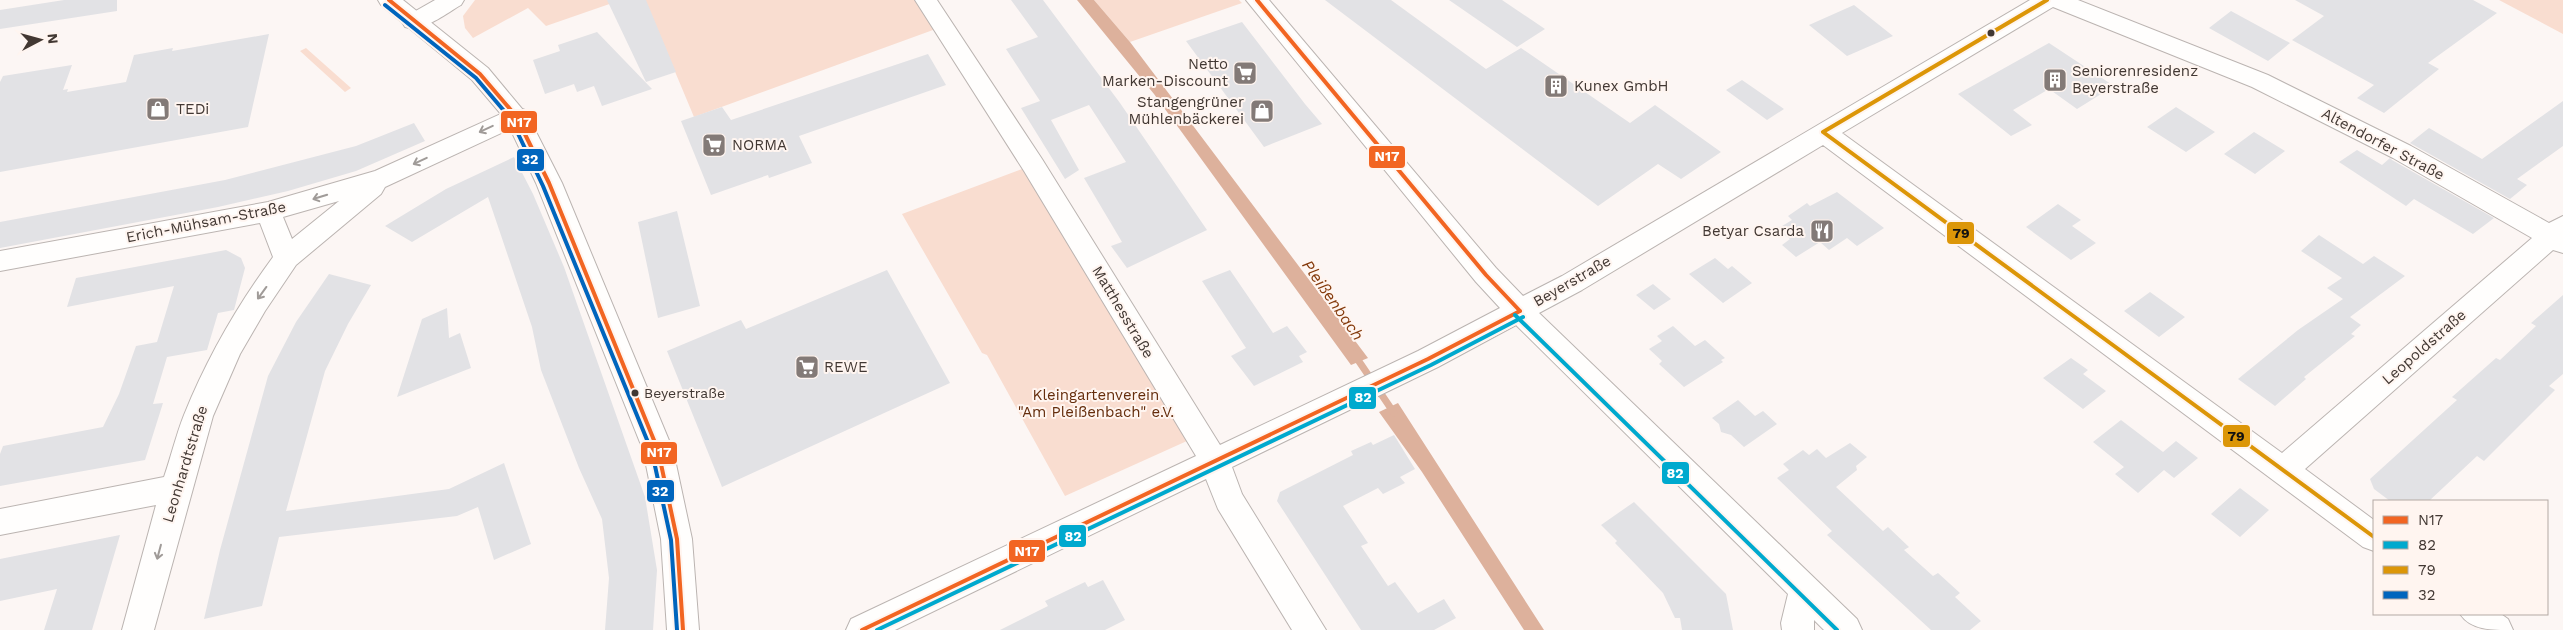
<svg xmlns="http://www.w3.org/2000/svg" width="2563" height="630" viewBox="0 0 2563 630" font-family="'Work Sans',sans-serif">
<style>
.green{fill:#f9ddd0}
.water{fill:#ddb19c}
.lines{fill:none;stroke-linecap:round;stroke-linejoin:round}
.stream{stroke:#ddb19c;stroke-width:7}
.building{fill:#e2e2e5}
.minor-casing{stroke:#bbb4b1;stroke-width:2}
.major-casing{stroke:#bbb4b1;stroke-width:2}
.minor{fill:#fffefd;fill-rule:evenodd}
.major{fill:#fffefd;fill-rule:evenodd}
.bus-1-casing{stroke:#fff5f0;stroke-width:8}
.bus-2-casing{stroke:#fff5f0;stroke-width:8}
.bus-3-casing{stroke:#fff5f0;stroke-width:8}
.bus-4-casing{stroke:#fff5f0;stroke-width:8}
.bus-1{stroke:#f26522;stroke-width:4}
.bus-2{stroke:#00a9ce;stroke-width:4}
.bus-3{stroke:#dc9608;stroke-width:4}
.bus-4{stroke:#0065bd;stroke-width:4}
.oneway{stroke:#a09b98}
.bus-dot{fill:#423833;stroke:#fff5f0;stroke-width:2}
.labels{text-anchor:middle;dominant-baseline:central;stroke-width:4;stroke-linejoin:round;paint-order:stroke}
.bus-label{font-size:14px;fill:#423833;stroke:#fff5f0;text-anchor:start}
.poi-label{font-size:15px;fill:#423833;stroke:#fff5f0;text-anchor:start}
.street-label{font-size:15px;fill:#423833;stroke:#fff5f0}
.park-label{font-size:15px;fill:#652d0c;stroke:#fff5f0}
.water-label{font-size:16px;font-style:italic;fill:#843a0c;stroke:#fff5f0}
.line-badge{stroke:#fff5f0;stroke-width:2}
.badge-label{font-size:14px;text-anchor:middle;font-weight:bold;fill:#fff}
.pale-badge-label{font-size:14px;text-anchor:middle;font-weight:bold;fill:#111}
</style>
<rect width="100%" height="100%" fill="#fcf6f4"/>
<path class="green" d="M 475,0 L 621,0 L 546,26 L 528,8 L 473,38 L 465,28 L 463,16 Z
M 645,0 L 926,0 L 944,26 L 694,117 Z
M 1094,0 L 1239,0 L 1242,3 L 1130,42 Z
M 2499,0 L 2563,0 L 2563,34 Z
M 306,48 L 351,88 L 345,92 L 300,51 Z
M 1033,165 L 1198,436 L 1065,496 L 987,355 L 982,353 L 902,214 Z"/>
<path class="water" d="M 1077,0 L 1094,0 L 1130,42 L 1368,358 L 1351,365 L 1154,94 Z
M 1398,403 L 1544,630 L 1524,630 L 1422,472 L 1379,412 Z"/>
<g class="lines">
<path class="stream" d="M 1354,354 L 1394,413"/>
</g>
<path class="building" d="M 64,0 L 117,0 L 117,11 L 0,29 L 0,10 Z
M 607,0 L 646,0 L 676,72 L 646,82 Z
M 1011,0 L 1043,0 L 1120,103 L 1207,230 L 1127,268 L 1111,246 L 1122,242 L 1084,178 L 1126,162 L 1089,105 L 1051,120 L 1079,170 L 1065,179 L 1021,108 L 1040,101 L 1006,49 L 1038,37 Z
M 1325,0 L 1391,0 L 1486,69 L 1521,48 L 1630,123 L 1655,105 L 1721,152 L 1681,179 L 1658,164 L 1598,206 Z
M 1449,0 L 1502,0 L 1545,29 L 1517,47 Z
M 2295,0 L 2473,0 L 2497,13 L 2428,63 L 2439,69 L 2384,113 L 2357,98 L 2374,85 L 2292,40 L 2324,16 Z
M 1854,5 L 1893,36 L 1847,56 L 1809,25 Z
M 2231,11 L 2290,43 L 2268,61 L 2209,28 Z
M 1242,22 L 1305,104 L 1322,124 L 1264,147 L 1186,41 Z
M 597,32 L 652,89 L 602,106 L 594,86 L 577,92 L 574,84 L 545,94 L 533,60 L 560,51 L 558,45 Z
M 269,34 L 248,127 L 0,172 L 0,82 L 3,76 L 72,65 L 63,90 L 68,89 L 67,92 L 126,82 L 134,55 L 173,48 L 172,51 Z
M 2049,43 L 2114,86 L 2077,109 L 2049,89 L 2013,110 L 2032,125 L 2011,136 L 1958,94 Z
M 928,54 L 946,85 L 799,136 L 812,163 L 769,178 L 768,175 L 711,195 L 681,121 L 722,107 L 731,120 Z
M 1742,80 L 1784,109 L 1767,120 L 1726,90 Z
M 2563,101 L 2563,146 L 2517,179 L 2527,185 L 2510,199 L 2410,143 L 2429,128 L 2482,159 Z
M 2176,107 L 2215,132 L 2186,152 L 2147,127 Z
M 414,123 L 425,141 L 356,171 L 288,191 L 218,207 L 0,248 L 0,222 L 225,180 L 356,146 Z
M 2254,132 L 2285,151 L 2255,174 L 2224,154 Z
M 2357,150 L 2382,165 L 2390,158 L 2392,160 L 2494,218 L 2473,234 L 2414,199 L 2406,206 L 2339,162 Z
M 514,157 L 533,194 L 564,267 L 645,497 L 657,570 L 653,630 L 605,630 L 609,578 L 602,519 L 579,468 L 541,370 L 532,327 L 488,197 L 412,242 L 385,226 L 446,189 Z
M 1837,192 L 1884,228 L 1857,246 L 1847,238 L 1829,250 L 1820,242 L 1796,257 L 1782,245 L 1790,239 L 1777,229 L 1792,220 L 1788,216 L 1807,203 L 1810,206 Z
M 2058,204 L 2081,220 L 2072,226 L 2096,243 L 2071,260 L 2026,227 Z
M 677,211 L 700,306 L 658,318 L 638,222 Z
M 2319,235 L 2363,264 L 2374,256 L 2405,276 L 2350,317 L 2361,325 L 2351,334 L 2355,336 L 2304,377 L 2306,379 L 2275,406 L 2238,379 L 2298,330 L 2343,299 L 2327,288 L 2342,278 L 2301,251 Z
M 226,250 L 241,258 L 245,268 L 234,310 L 218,313 L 207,350 L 167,357 L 153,404 L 163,403 L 145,460 L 0,486 L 0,454 L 3,446 L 103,427 L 119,394 L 136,346 L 157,342 L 174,286 L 67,307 L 76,278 Z
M 1715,258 L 1728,269 L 1732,266 L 1752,283 L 1723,303 L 1689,274 Z
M 887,270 L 950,383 L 722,487 L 667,351 L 741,320 L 746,329 Z
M 1230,270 L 1273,333 L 1287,326 L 1307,352 L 1299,356 L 1303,362 L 1254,386 L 1231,356 L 1246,348 L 1202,281 Z
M 329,274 L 371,285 L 348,324 L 325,371 L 286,511 L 449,489 L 504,463 L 531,544 L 494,560 L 478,507 L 457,516 L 279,537 L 262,606 L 204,619 L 220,550 L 268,376 L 296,322 Z
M 1653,284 L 1671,299 L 1654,310 L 1636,295 Z
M 2150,292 L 2185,317 L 2159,337 L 2124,311 Z
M 2563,295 L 2563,374 L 2549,386 L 2555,390 L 2484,461 L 2477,456 L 2429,501 L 2390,501 L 2374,489 L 2370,479 L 2457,400 L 2452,397 L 2496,358 L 2500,360 L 2536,326 L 2531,323 Z
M 447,308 L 449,338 L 460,333 L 471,368 L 397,397 L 422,319 Z
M 1673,326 L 1695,346 L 1705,340 L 1725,358 L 1721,360 L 1723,362 L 1684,387 L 1659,364 L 1662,361 L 1649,349 L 1662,341 L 1657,336 Z
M 2071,358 L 2088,370 L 2083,374 L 2106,391 L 2083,409 L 2043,378 Z
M 1738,400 L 1755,416 L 1763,411 L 1777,424 L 1744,447 L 1731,435 L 1721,432 L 1719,424 L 1712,418 Z
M 2121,420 L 2163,452 L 2176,441 L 2198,458 L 2174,478 L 2164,470 L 2138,493 L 2115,474 L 2124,467 L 2093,442 Z
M 1394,435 L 1415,469 L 1400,477 L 1405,483 L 1383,494 L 1378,488 L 1343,506 L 1368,543 L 1361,546 L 1388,586 L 1395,582 L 1418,613 L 1444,599 L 1456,618 L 1434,630 L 1361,630 L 1277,501 L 1280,492 L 1353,455 L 1351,451 L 1371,442 L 1373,445 Z
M 1850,443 L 1867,457 L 1856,466 L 1857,470 L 1836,487 L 1883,531 L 1888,527 L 1909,547 L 1904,550 L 1933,576 L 1938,573 L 1960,593 L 1955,597 L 1981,621 L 1970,630 L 1931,630 L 1827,535 L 1832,531 L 1777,478 L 1789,470 L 1783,464 L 1803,450 L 1809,455 L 1817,449 L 1826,458 Z
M 2240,488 L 2269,510 L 2240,537 L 2211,514 Z
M 1634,502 L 1726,594 L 1733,630 L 1682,630 L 1680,618 L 1675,618 L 1663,593 L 1615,543 L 1617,541 L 1601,525 Z
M 120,535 L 92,630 L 44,630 L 57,589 L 0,601 L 0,559 Z
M 1103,580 L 1125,620 L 1105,630 L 1000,630 L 1048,606 L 1045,601 L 1085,582 L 1088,587 Z"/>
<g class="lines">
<g class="minor-casing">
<path id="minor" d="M 435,0 L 464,0 L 461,5 C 445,14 424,32 405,27 L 402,22 L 405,17 Z
M 915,0 L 937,0 L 1042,159 L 1220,445 L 1418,351 L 1500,308 L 1476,282 L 1246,0 L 1269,0 L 1496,268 L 1523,296 L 1562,276 L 2030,0 L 2078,0 L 2268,75 L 2411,146 L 2549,223 L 2563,216 L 2563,253 L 2553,250 L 2305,469 L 2374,520 L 2374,551 L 2363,547 L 1823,145 L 1582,290 L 1539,313 L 1857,619 L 1862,630 L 1824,630 L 1814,620 L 1814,630 L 1782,630 L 1781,623 L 1788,594 L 1516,325 L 1438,367 L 1232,467 L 1242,494 L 1326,630 L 1292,630 L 1218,509 L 1206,479 L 895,630 L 846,630 L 851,619 L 1196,456 L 1024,171 ZM 2053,7 L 2252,87 L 2393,158 L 2532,238 L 2282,453 L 1842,133 Z
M 516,107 L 525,110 L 528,116 L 525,122 L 385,187 L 381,194 L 296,265 L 265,311 L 240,354 L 213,416 L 154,630 L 122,630 L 156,505 L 0,535 L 0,509 L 164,477 C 171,457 176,435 184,415 C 207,358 237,306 273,257 L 260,223 L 0,271 L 0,251 L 268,202 L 375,171 ZM 339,201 L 292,239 L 283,217 Z
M 2460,614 L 2501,614 L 2508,619 L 2513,630 C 2490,630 2471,630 2460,614 Z"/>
</g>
<g class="major-casing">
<path id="major" d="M 378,0 L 403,0 L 488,68 L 528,116 L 562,183 L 673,450 L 692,539 L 699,630 L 667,630 L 661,539 L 643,450 L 536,183 L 506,120 L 472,80 L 381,5 Z"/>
</g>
<use href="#minor" class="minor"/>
<use href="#major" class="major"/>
<g class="bus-1-casing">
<path id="bus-1" d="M 389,0 L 480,74 L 516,116 L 549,183 L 658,450 L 677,539 L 683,630
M 1257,0 L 1486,275 L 1520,311
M 862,630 L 1428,359 L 1520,311"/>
</g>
<g class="bus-2-casing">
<path id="bus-2" d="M 1515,315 L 1837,630
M 877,630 L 1431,365 L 1523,317"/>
</g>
<g class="bus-3-casing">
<path id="bus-3" d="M 1823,132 L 2374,537
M 1823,132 L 2047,0"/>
</g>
<g class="bus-4-casing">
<path id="bus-4" d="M 385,5 L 476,78 L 511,119 L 543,186 L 652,452 L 671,540 L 677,630"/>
</g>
<use href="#bus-1" class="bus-1"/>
<use href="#bus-2" class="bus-2"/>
<use href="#bus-3" class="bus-3"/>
<use href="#bus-4" class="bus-4"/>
</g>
<defs><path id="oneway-shaft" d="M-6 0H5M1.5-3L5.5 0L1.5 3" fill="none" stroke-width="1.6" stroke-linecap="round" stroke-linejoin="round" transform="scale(1.25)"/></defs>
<g class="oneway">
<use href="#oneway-shaft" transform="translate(486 129) rotate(155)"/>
<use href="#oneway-shaft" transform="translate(420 161) rotate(155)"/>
<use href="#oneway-shaft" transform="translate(320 197) rotate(163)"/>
<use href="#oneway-shaft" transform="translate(262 293) rotate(126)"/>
<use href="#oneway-shaft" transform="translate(159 552) rotate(105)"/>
</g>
<defs>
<g id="supermarket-square" transform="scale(1.25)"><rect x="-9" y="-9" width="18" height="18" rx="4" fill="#837a77" stroke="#fff5f0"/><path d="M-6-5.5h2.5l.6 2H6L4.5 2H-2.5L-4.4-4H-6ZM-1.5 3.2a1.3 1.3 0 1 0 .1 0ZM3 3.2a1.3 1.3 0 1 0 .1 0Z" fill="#fff"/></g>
<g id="building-square" transform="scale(1.25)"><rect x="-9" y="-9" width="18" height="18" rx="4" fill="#837a77" stroke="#fff5f0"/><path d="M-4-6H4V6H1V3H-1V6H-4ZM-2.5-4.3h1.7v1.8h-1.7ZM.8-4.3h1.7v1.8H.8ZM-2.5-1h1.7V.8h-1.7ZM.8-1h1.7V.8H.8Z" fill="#fff"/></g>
<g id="shop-square" transform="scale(1.25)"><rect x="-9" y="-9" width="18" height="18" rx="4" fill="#837a77" stroke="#fff5f0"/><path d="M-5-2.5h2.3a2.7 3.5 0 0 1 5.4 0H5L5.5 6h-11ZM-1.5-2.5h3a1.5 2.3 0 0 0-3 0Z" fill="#fff"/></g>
<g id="restaurant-square" transform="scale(1.25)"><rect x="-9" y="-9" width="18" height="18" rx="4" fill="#837a77" stroke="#fff5f0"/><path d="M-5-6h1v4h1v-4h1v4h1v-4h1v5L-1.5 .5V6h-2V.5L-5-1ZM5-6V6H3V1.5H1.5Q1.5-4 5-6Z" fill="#fff"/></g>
</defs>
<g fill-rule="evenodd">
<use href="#supermarket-square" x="1245" y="73"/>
<use href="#building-square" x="2055" y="80"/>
<use href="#building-square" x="1556" y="86"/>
<use href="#shop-square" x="158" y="109"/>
<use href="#shop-square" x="1262" y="111"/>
<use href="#supermarket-square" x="714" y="145"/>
<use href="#restaurant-square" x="1822" y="231"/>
<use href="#supermarket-square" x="807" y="367"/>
</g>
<g class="bus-dot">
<circle cx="1991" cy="33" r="4.5"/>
<circle cx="635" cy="393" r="4.5"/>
</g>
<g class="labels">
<g class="bus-label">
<text x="644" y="393">Beyerstraße</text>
</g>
<g class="poi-label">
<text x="1228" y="64" text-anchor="end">Netto<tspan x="1228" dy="17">Marken-Discount</tspan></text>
<text x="2072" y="71">Seniorenresidenz<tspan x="2072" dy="17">Beyerstraße</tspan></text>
<text x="1574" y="86">Kunex GmbH</text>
<text x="1244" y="102" text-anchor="end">Stangengrüner<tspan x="1244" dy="17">Mühlenbäckerei</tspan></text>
<text x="176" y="109">TEDi</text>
<text x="732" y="145">NORMA</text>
<text x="1804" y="231" text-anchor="end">Betyar Csarda</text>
<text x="824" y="367">REWE</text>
</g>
<g class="street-label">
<text transform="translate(2383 144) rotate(28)">Altendorfer Straße</text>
<text transform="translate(206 222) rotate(-11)">Erich-Mühsam-Straße</text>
<text transform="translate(1572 281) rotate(-30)">Beyerstraße</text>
<text transform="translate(1123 312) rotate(59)">Matthesstraße</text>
<text transform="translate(2424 347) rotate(-41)">Leopoldstraße</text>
<text transform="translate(185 464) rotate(-73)">Leonhardtstraße</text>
</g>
<g class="park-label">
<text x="1096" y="395">Kleingartenverein<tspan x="1096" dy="17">"Am Pleißenbach" e.V.</tspan></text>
</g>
<g class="water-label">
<text transform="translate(1333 300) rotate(55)">Pleißenbach</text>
</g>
</g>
<g class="line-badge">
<rect x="500" y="110" width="38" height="24" rx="5" fill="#f26522"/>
<rect x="1368" y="145" width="38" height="24" rx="5" fill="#f26522"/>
<rect x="516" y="148" width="29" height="24" rx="5" fill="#0065bd"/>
<rect x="1946" y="221" width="29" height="24" rx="5" fill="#dc9608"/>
<rect x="1348" y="386" width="29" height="24" rx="5" fill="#00a9ce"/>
<rect x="2222" y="424" width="29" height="24" rx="5" fill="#dc9608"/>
<rect x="640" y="441" width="38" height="24" rx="5" fill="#f26522"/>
<rect x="1661" y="461" width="29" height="24" rx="5" fill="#00a9ce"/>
<rect x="646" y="479" width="29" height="24" rx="5" fill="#0065bd"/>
<rect x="1058" y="524" width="29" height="24" rx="5" fill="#00a9ce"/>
<rect x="1008" y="539" width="38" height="24" rx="5" fill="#f26522"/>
</g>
<g class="badge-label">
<text x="519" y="127">N17</text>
<text x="1387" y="161">N17</text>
<text x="530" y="164">32</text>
<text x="1363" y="402">82</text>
<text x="659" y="457">N17</text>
<text x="1675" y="478">82</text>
<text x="660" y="496">32</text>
<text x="1073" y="541">82</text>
<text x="1027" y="556">N17</text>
</g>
<g class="pale-badge-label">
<text x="1961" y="238">79</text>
<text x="2236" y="441">79</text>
</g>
<rect x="2373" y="500" width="175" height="115" fill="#fff5f0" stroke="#b3a9a4"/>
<rect x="2383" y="516" width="25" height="8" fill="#f26522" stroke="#b3a9a4"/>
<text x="2418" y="525" font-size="15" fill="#423833">N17</text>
<rect x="2383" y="541" width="25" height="8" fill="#00a9ce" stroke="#b3a9a4"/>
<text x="2418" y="550" font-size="15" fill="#423833">82</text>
<rect x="2383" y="566" width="25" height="8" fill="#dc9608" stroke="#b3a9a4"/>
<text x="2418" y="575" font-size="15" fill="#423833">79</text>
<rect x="2383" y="591" width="25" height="8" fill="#0065bd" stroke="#b3a9a4"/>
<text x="2418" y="600" font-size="15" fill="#423833">32</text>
<g transform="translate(40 40) rotate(84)" stroke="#fff5f0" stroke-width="4" paint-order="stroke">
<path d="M0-4L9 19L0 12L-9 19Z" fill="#423833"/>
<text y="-8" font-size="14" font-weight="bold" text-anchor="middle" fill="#423833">N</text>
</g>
</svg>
